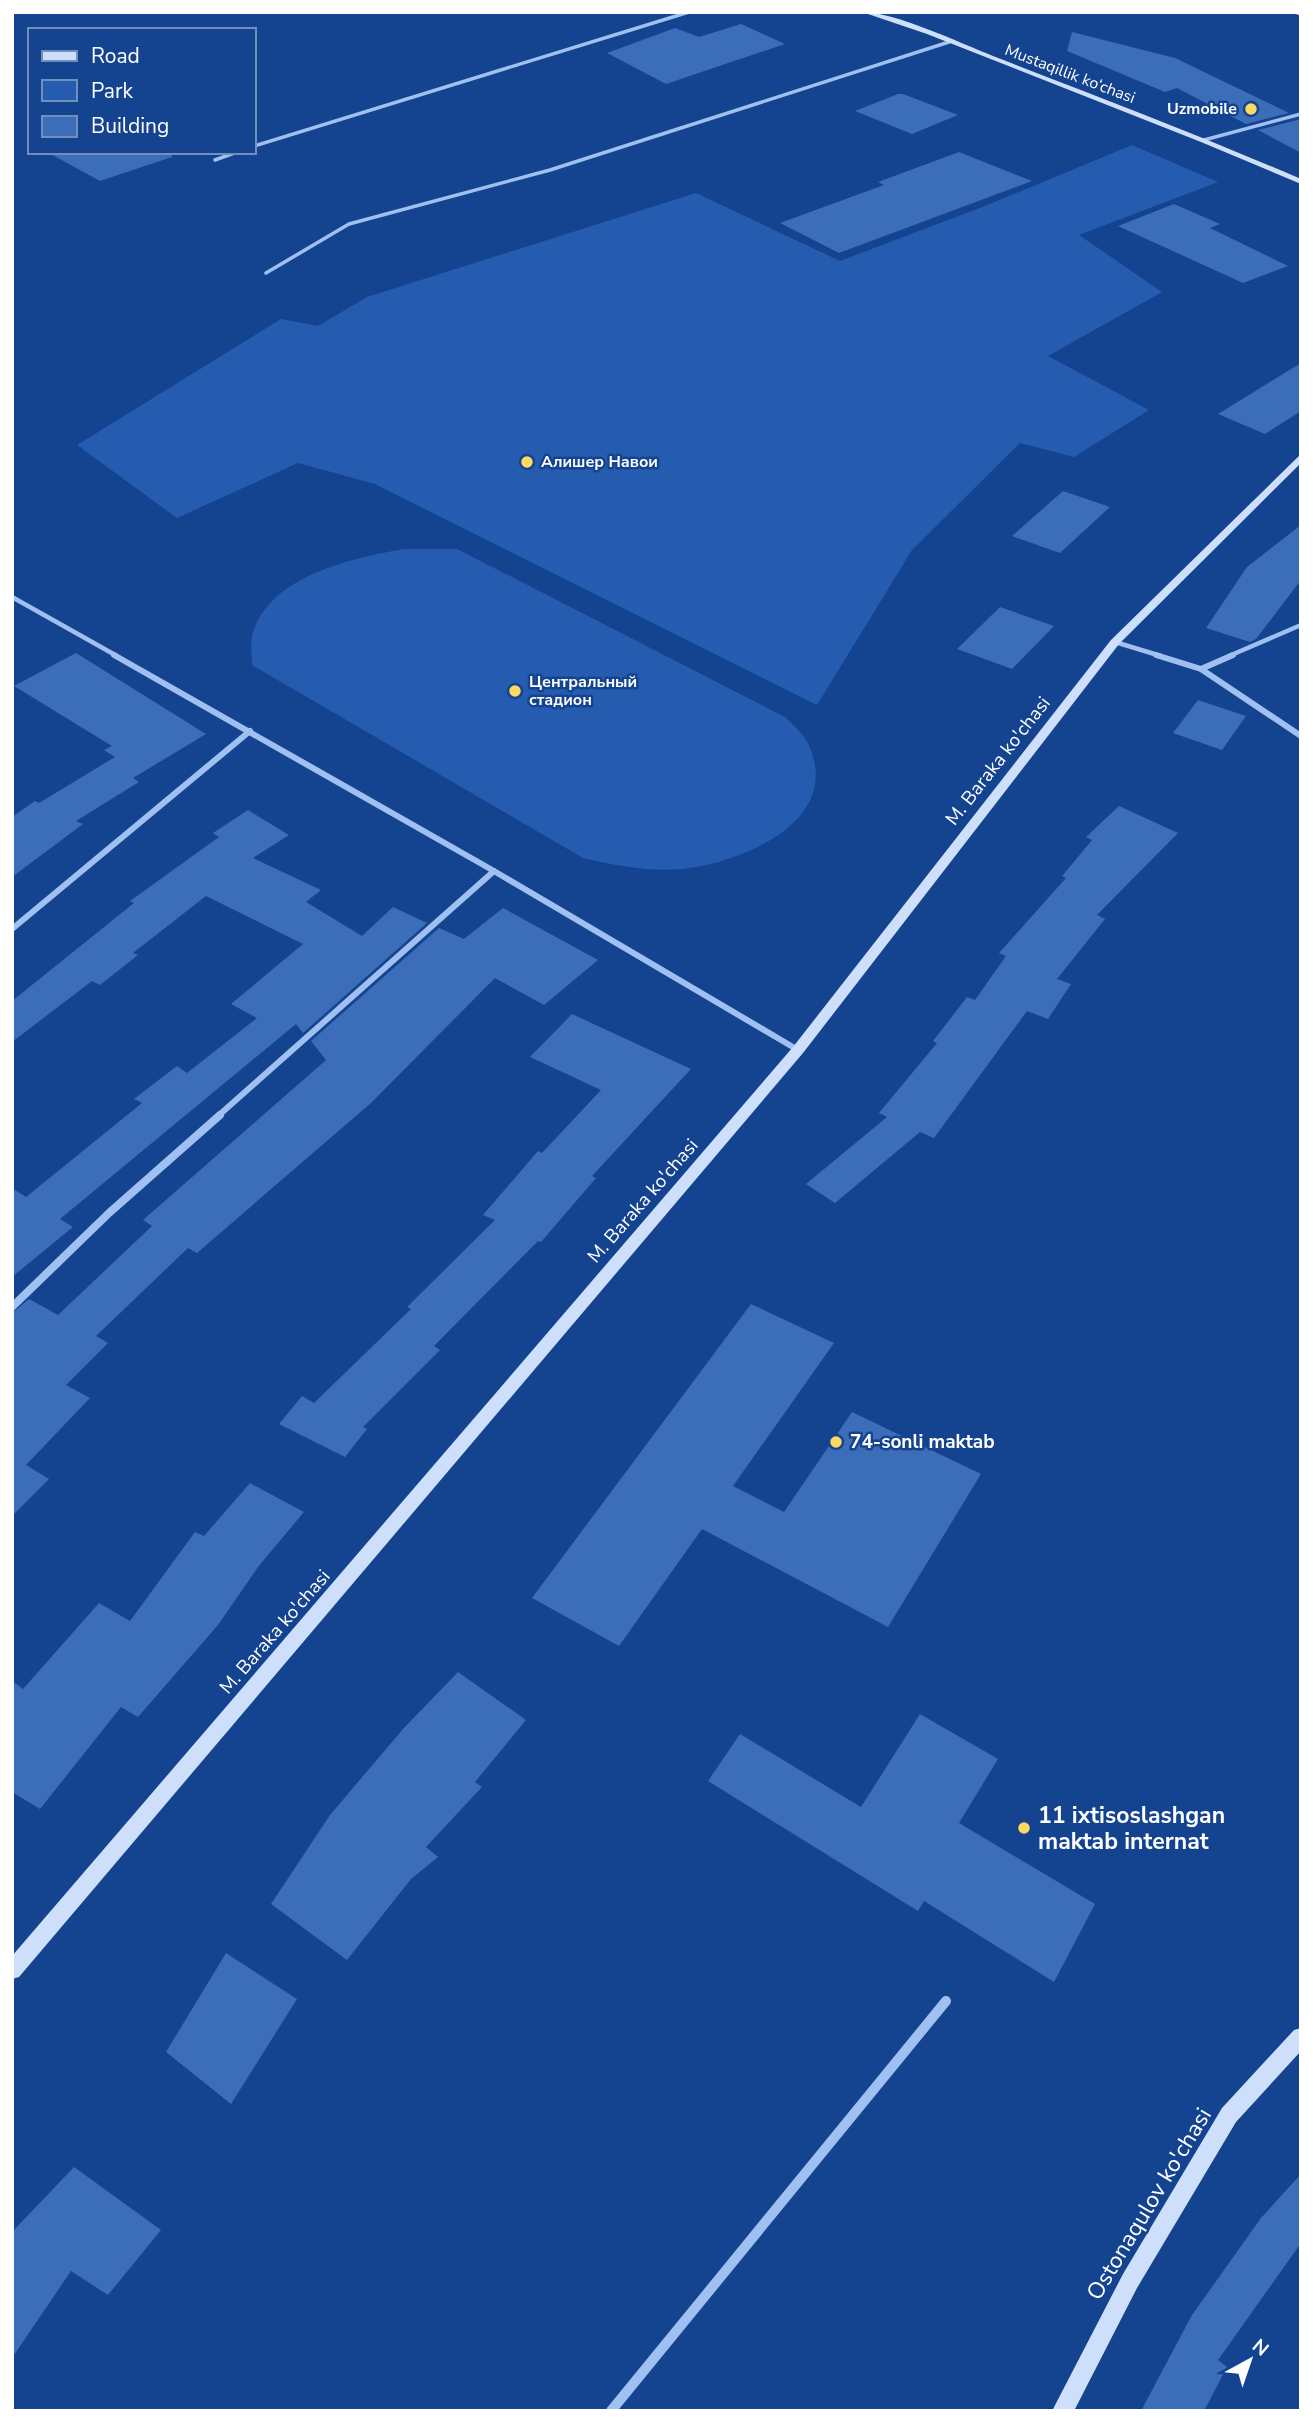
<svg xmlns="http://www.w3.org/2000/svg" width="1313" height="2423" viewBox="0 0 1313 2423" font-family="'Nunito Sans',sans-serif">
<style>
.green{fill:#265caf}
.building{fill:#3c6db9}
.lines{fill:none;stroke-linecap:round;stroke-linejoin:round}
.street-far4{stroke:#a0c0f1;stroke-width:3.5}
.street-far3{stroke:#a0c0f1;stroke-width:4.5}
.street-far2{stroke:#a0c0f1;stroke-width:6}
.street-far1{stroke:#a0c0f1;stroke-width:8}
.street{stroke:#a0c0f1;stroke-width:10}
.secondary{fill:#cedffc;fill-rule:evenodd}
.poi-dot{fill:#ffda60;stroke:#144390;stroke-width:2.5}
.labels{text-anchor:middle;dominant-baseline:central;stroke-width:5;stroke-linejoin:round;paint-order:stroke}
.far-street-label{font-size:16px;fill:#fff;stroke:#144390}
.far-poi-label{font-size:16px;font-weight:bold;fill:#fff;stroke:#144390;text-anchor:start}
.street-label{font-size:19px;fill:#fff;stroke:#144390}
.poi-label{font-size:19px;font-weight:bold;fill:#fff;stroke:#144390;text-anchor:start}
.near-poi-label{font-size:23px;font-weight:bold;fill:#fff;stroke:#144390;text-anchor:start}
.near-street-label{font-size:23px;fill:#fff;stroke:#144390}
</style>
<rect width="100%" height="100%" fill="#144390"/>
<path class="green" d="M 1132,145 L 1218,182 L 1079,235 L 1162,292 L 1048,356 L 1149,410 L 1074,457 L 1020,443 L 912,550 L 817,705 L 375,484 L 298,463 L 177,518 L 77,445 L 281,319 L 318,326 L 367,297 L 696,193 L 840,261 L 985,206 Z
M 404,549 L 457,549 L 785,717 C 793,725 805,735 809,746 C 842,819 747,860 690,868 C 654,873 618,866 583,858 L 252,665 C 252,655 250,641 253,632 C 272,575 353,558 404,549 Z"/>
<path class="building" d="M 741,24 L 785,44 L 666,84 L 607,53 L 675,28 L 699,37 Z
M 1072,32 L 1175,58 L 1289,113 L 1246,124 L 1177,88 L 1165,92 L 1067,51 Z
M 898,94 L 903,94 L 958,115 L 912,134 L 855,111 Z
M 1301,119 L 1301,153 L 1258,130 Z
M 47,152 L 171,152 L 172,157 L 100,181 Z
M 959,152 L 1032,181 L 839,253 L 780,223 L 884,185 L 878,182 Z
M 1174,204 L 1220,224 L 1210,228 L 1288,266 L 1243,283 L 1118,226 Z
M 1301,363 L 1301,411 L 1265,434 L 1218,414 Z
M 1063,491 L 1110,507 L 1060,553 L 1012,536 Z
M 1301,525 L 1301,580 L 1256,639 L 1250,642 L 1206,628 L 1247,567 Z
M 1000,607 L 1054,626 L 1012,669 L 957,649 Z
M 76,653 L 206,734 L 133,778 L 139,782 L 76,821 L 83,824 L 12,877 L 12,817 L 35,801 L 39,803 L 115,757 L 104,750 L 112,746 L 14,686 Z
M 1198,700 L 1246,716 L 1222,750 L 1173,733 Z
M 1119,806 L 1178,833 L 1097,915 L 1105,919 L 1057,979 L 1071,984 L 1048,1019 L 1027,1011 L 934,1138 L 920,1132 L 835,1203 L 806,1184 L 887,1117 L 879,1113 L 937,1043 L 933,1041 L 967,997 L 975,1000 L 1006,956 L 999,953 L 1066,878 L 1062,876 L 1092,840 L 1086,837 Z
M 248,810 L 289,835 L 253,858 L 321,890 L 306,902 L 362,936 L 393,907 L 427,923 L 303,1033 L 296,1024 L 60,1219 L 73,1227 L 12,1277 L 12,1188 L 26,1197 L 142,1103 L 134,1099 L 177,1066 L 187,1073 L 257,1018 L 231,1004 L 303,944 L 206,896 L 133,953 L 138,955 L 100,985 L 92,981 L 12,1042 L 12,1001 L 134,903 L 130,901 L 219,837 L 213,833 Z
M 503,908 L 598,960 L 544,1005 L 495,978 L 371,1103 L 197,1253 L 188,1248 L 96,1336 L 108,1343 L 66,1385 L 90,1398 L 26,1465 L 49,1479 L 12,1516 L 12,1313 L 29,1299 L 58,1315 L 152,1226 L 143,1220 L 326,1060 L 311,1041 L 439,928 L 464,939 Z
M 572,1014 L 691,1069 L 592,1176 L 596,1178 L 541,1242 L 538,1241 L 434,1346 L 440,1350 L 363,1427 L 367,1429 L 345,1457 L 279,1424 L 302,1396 L 314,1403 L 411,1309 L 407,1307 L 495,1220 L 483,1215 L 538,1151 L 542,1153 L 601,1090 L 530,1057 Z
M 751,1304 L 834,1343 L 733,1486 L 784,1512 L 852,1412 L 981,1474 L 888,1627 L 702,1529 L 619,1646 L 532,1598 Z
M 250,1483 L 304,1512 L 258,1567 L 218,1625 L 138,1717 L 121,1707 L 40,1809 L 12,1792 L 12,1681 L 23,1689 L 99,1603 L 130,1621 L 195,1532 L 204,1536 Z
M 458,1672 L 526,1720 L 475,1782 L 482,1787 L 426,1847 L 438,1857 L 411,1879 L 347,1960 L 271,1904 L 330,1815 L 403,1729 Z
M 920,1714 L 998,1759 L 959,1823 L 1095,1904 L 1054,1982 L 924,1901 L 918,1911 L 708,1781 L 740,1734 L 861,1807 Z
M 226,1953 L 297,1999 L 231,2104 L 166,2052 Z
M 74,2167 L 161,2230 L 108,2295 L 71,2271 L 12,2358 L 12,2232 Z
M 1301,2174 L 1301,2243 L 1218,2360 L 1227,2367 L 1204,2411 L 1141,2411 L 1192,2315 L 1261,2218 Z"/>
<g class="lines">
<path class="street-far4" d="M 1295,12 L 1301,14
M 1204,140 L 1301,114
M 254,146 L 689,12
M 215,160 L 237,152
M 266,273 L 349,224 L 550,170 L 949,42"/>
<path class="street-far3" d="M 12,597 L 117,656
M 1115,642 L 1161,656
M 1229,656 L 1301,625"/>
<path class="street-far2" d="M 114,655 L 494,871 L 798,1050
M 1156,655 L 1201,669 L 1301,736
M 1201,669 L 1233,655
M 12,929 L 250,731
M 218,1116 L 494,871"/>
<path class="street-far1" d="M 12,1307 L 109,1213 L 220,1115"/>
<path class="street" d="M 611,2411 L 946,2001"/>
<path class="secondary" d="M 862,12 C 895,12 960,43 993,56 C 1096,96 1199,135 1301,179 L 1301,184 L 1201,142 L 927,34 Z
M 1301,454 L 1301,463 L 1119,644 L 803,1053 L 19,1977 L 12,1979 L 12,1956 L 793,1047 L 1111,640 Z
M 1301,2028 L 1301,2051 L 1236,2122 L 1137,2288 L 1074,2411 L 1052,2411 L 1123,2274 L 1222,2108 L 1294,2030 Z"/>
</g>
<g class="poi-dot">
<circle cx="1251" cy="109" r="7"/>
<circle cx="527" cy="462" r="7"/>
<circle cx="515" cy="691" r="7"/>
<circle cx="836" cy="1442" r="7"/>
<circle cx="1024" cy="1828" r="7"/>
</g>
<g class="labels">
<g class="far-street-label">
<text transform="translate(1070 74) rotate(21)">Mustaqillik ko‘chasi</text>
</g>
<g class="far-poi-label">
<text x="1237" y="109" text-anchor="end">Uzmobile</text>
<text x="541" y="462">Алишер Навои</text>
<text x="529" y="682">Центральный<tspan x="529" dy="18">стадион</tspan></text>
</g>
<g class="street-label">
<text transform="translate(998 761) rotate(-52)">M. Baraka ko'chasi</text>
<text transform="translate(643 1201) rotate(-49)">M. Baraka ko'chasi</text>
<text transform="translate(275 1632) rotate(-49)">M. Baraka ko'chasi</text>
</g>
<g class="poi-label">
<text x="850" y="1442">74-sonli maktab</text>
</g>
<g class="near-poi-label">
<text x="1038" y="1815">11 ixtisoslashgan<tspan x="1038" dy="26">maktab internat</tspan></text>
</g>
<g class="near-street-label">
<text transform="translate(1149 2204) rotate(-59)">Ostonaqulov ko'chasi</text>
</g>
</g>
<rect width="1313" height="2423" fill="none" stroke="#ffffff" stroke-width="28"/>
<rect x="28" y="28" width="228" height="126" fill="#144390" stroke="#728ebc" stroke-width="2"/>
<rect x="42" y="51" width="35" height="10" fill="#cedffc" stroke="#728ebc" stroke-width="2"/>
<text x="91" y="63" font-size="21" fill="#ffffff">Road</text>
<rect x="42" y="80" width="35" height="21" fill="#265caf" stroke="#728ebc" stroke-width="2"/>
<text x="91" y="98" font-size="21" fill="#ffffff">Park</text>
<rect x="42" y="116" width="35" height="21" fill="#3c6db9" stroke="#728ebc" stroke-width="2"/>
<text x="91" y="133" font-size="21" fill="#ffffff">Building</text>
<g transform="translate(1250 2360) rotate(40)" stroke="#144390" stroke-width="5" paint-order="stroke">
<path d="M0-5L12 26L0 18L-12 26Z" fill="#ffffff"/>
<text y="-10" font-size="19" font-weight="bold" text-anchor="middle" fill="#ffffff">N</text>
</g>
</svg>
